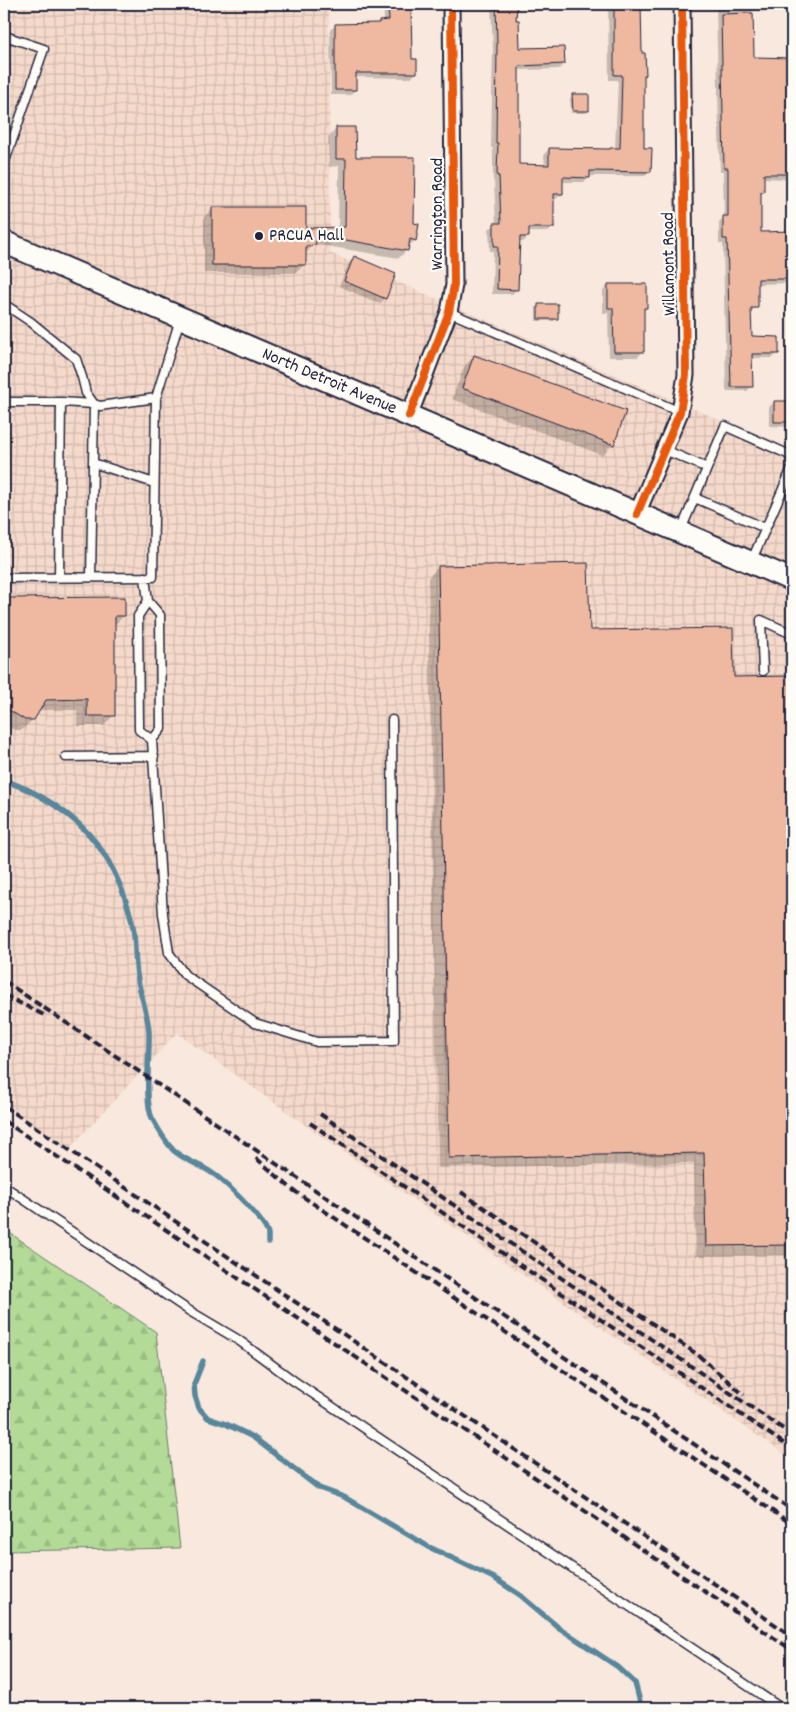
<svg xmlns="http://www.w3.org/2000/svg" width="796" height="1712" viewBox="0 0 796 1712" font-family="Dekko,sans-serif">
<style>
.industrial{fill:url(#industrial-grid)}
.forest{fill:url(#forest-firs);stroke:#6a7e69}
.shadow{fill:#0003}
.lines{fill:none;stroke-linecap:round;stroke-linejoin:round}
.stream{stroke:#58869b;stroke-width:5.5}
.building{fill:#eeb8a1;stroke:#22223b}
.lane-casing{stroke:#22223b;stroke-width:11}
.street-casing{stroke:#22223b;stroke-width:19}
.secondary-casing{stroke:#22223b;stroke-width:25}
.lane{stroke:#fdfcf7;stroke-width:8}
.street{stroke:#fdfcf7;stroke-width:15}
.secondary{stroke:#fdfcf7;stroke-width:21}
.rail{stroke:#22223b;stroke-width:4;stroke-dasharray:8 4;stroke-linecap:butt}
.cycleway-casing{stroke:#fdfcf7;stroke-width:11}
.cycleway{stroke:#e8590c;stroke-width:8}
.poi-dot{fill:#22223b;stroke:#fdfcf7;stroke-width:2}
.labels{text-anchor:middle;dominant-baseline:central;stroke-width:4.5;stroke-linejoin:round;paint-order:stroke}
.street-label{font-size:18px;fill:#22223b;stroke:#fdfcf7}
.poi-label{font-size:18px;fill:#22223b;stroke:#fdfcf7;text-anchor:start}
</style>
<defs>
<pattern id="industrial-grid" width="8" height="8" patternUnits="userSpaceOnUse" patternTransform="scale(1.25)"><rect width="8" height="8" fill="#f5dacb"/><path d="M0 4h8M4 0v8" fill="none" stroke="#d2bbaf"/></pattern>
<pattern id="forest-firs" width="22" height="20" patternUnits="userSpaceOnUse" patternTransform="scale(1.25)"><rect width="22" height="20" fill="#b3db97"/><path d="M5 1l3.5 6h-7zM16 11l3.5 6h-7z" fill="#9abc83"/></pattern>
</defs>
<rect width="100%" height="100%" fill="#f8e8dd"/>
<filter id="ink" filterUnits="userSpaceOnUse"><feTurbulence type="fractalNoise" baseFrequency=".02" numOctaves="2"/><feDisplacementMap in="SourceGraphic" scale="10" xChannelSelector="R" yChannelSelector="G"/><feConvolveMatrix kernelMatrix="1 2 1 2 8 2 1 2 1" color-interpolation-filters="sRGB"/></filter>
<g filter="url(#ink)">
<path class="industrial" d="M 4,4 L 329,4 L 330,253 L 792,451 L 792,1459 L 308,1127 L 177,1033 L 68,1150 L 4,1106 Z"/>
<path class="forest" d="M 4,1229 L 156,1332 L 180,1548 L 4,1551 Z"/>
<path class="shadow" d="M 384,4 L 410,4 L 411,60 L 416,73 L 411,78 L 355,77 L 355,90 L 350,95 L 331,95 L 330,30 L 336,25 L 376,25 L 379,22 L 384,22 Z
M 491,4 L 515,4 L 515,21 L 519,50 L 564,64 L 559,69 L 518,70 L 517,166 L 545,166 L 544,154 L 549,149 L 615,149 L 618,80 L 609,80 L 608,4 L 640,4 L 643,150 L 650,171 L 645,176 L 589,176 L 584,182 L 562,182 L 562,194 L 556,199 L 553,199 L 553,227 L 548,232 L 528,232 L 528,237 L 523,242 L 518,242 L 517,289 L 512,294 L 492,294 L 493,251 L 490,251 L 489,229 L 496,224 L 494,181 L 493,181 L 493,148 L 491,148 L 493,49 Z
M 716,4 L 792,4 L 792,6 L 787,11 L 752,11 L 753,58 L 792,59 L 792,174 L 788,179 L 763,178 L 763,192 L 760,195 L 760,233 L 792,232 L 792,283 L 757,284 L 757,307 L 750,312 L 750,338 L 777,354 L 773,358 L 751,358 L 752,386 L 747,391 L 726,391 L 723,244 L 719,244 L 719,222 L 724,217 L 723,172 L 720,172 Z
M 573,96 L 588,110 L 586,113 L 571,113 L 570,98 Z
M 336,129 L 355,158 L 413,224 L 415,240 L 407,248 L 407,250 L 399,258 L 314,244 L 306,253 L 304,265 L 296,273 L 204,273 L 204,217 L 212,209 L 304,229 L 338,228 L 339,166 L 329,167 L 328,137 Z
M 354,258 L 385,298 L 380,304 L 339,286 L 349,263 Z
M 608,285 L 646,308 L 643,311 L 643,351 L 638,357 L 609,357 L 608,313 L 603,313 L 603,291 Z
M 539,305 L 557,318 L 554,321 L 536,321 L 536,307 Z
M 474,356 L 613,444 L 602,455 L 452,399 L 464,367 Z
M 774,402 L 792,402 L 792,424 L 790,427 L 769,426 L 769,407 Z
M 438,567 L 588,632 L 733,678 L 789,677 L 792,848 L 792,1255 L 696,1256 L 694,1163 L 438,1168 L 428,578 Z
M 4,599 L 124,599 L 124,616 L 113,626 L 114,715 L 103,726 L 77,726 L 77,710 L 39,710 L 33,719 L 22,730 L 14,730 L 4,724 Z"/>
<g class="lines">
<path class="stream" d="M 4,781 C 36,789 77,817 97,844 C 113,865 128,900 133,927 C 136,944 134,962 138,980 C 141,997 148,1014 149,1032 C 150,1053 144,1101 152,1118 C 158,1129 165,1141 173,1150 C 185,1161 200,1164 212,1173 C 225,1181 265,1221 268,1234 C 268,1237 268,1240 268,1242
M 203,1361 L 194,1384 L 195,1396 L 199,1408 L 208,1418 L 226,1424 L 253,1437 L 319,1488 L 344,1497 L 429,1547 L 494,1578 L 520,1595 L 558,1627 L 618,1667 L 635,1683 L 640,1702 L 637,1708"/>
</g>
<path class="building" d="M 388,4 L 411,4 L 412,59 L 417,59 L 417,73 L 356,73 L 356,90 L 335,90 L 335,24 L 379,23 L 379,21 L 389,20 Z
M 496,4 L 517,4 L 516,20 L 519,20 L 520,48 L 564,47 L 565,64 L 519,66 L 519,164 L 549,165 L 549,148 L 610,149 L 610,148 L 620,148 L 622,75 L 614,75 L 614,4 L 641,4 L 642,53 L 645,53 L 646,75 L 644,75 L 644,148 L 652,148 L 651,172 L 590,171 L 590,178 L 563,177 L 563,194 L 554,194 L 554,228 L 529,228 L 529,237 L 520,237 L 518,290 L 497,289 L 498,246 L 494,246 L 494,223 L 501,223 L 499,176 L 497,176 L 498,143 L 496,143 L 497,43 Z
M 753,13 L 754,57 L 792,58 L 792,174 L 764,174 L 764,192 L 761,192 L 761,232 L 792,231 L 792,279 L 758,279 L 758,308 L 751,308 L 752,336 L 779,337 L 779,354 L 752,354 L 753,387 L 731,387 L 727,239 L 723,239 L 723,216 L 728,216 L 728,168 L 724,168 L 721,14 Z
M 572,94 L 589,94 L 589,111 L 573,111 Z
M 336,127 L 355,127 L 356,157 L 415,157 L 414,223 L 419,224 L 416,241 L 410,239 L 408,251 L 318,235 L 315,245 L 306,246 L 306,265 L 212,265 L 212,207 L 306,207 L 306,228 L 345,227 L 346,159 L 336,159 Z
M 354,256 L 396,274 L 386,299 L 344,281 Z
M 608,284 L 647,284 L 647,308 L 644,308 L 644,352 L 614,352 L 613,308 L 608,308 Z
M 538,304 L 558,304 L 558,319 L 538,319 Z
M 474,355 L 626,411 L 614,445 L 462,388 Z
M 774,401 L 792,401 L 792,422 L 774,422 Z
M 588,563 L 590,630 L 733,628 L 734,677 L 790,676 L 792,781 L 792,1245 L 706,1246 L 704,1153 L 449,1158 L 438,566 Z
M 125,597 L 125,616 L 115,616 L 115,716 L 87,716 L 87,699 L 46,700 L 34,720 L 25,720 L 4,707 L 4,598 Z"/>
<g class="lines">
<g class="lane-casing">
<path id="lane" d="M 4,45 L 8,37 L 44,49 L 4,164
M 4,304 L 31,322 L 76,359 L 82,377 L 86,393 L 94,404 L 93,463 L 154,483
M 449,312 L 680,412
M 4,402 L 61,402 L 59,577
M 61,402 L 94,404 L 100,406 L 156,398 L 180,319
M 665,450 L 707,468
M 695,498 L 765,528
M 681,530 L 725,426 L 792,456
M 751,562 L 792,468
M 91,577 L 93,463
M 145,577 L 148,601 L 160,615 L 161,729 L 152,740 L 139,730 L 138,616 L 148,601
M 4,578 L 153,577 L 156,398
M 763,671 L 761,620 L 792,634
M 152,740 L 163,914 L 169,953 L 185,975 L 255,1023 L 317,1042 L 394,1041 L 392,720
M 66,757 L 154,756
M 4,1186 L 188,1310 L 237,1339 L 294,1381 L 781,1708"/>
</g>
<g class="street-casing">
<path id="street" d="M 409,416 L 449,312 L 454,285 L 451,4
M 637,514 L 680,412 L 686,375 L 682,4"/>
</g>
<g class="secondary-casing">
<path id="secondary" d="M 4,242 L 792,580"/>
</g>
<use href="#lane" class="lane"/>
<use href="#street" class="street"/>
<use href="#secondary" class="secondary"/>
<path class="rail" d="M 4,981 L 792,1510
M 4,995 L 44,1015
M 4,1106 L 792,1636
M 320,1114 L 792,1435
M 4,1121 L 792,1650
M 310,1123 L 792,1449
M 256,1158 L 293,1190 L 792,1524
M 461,1192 L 698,1355 L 744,1395"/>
<g class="cycleway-casing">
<path id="cycleway" d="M 409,416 L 449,312 L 454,285 L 451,4
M 637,514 L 680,412 L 686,375 L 682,4"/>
</g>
<use href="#cycleway" class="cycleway"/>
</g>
</g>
<circle class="poi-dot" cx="259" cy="236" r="5"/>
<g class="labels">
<g class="street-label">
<text transform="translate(438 214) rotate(-90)">Warrington Road</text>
<text transform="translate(670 264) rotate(-91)">Willamont Road</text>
<text transform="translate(329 382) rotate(23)">North Detroit Avenue</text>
</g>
<g class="poi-label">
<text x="269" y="236">PRCUA Hall</text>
</g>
</g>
<rect width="796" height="1712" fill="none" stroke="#fdfcf7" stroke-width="20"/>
<rect x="10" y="10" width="776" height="1692" fill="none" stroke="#22223b" stroke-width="2" filter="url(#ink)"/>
</svg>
